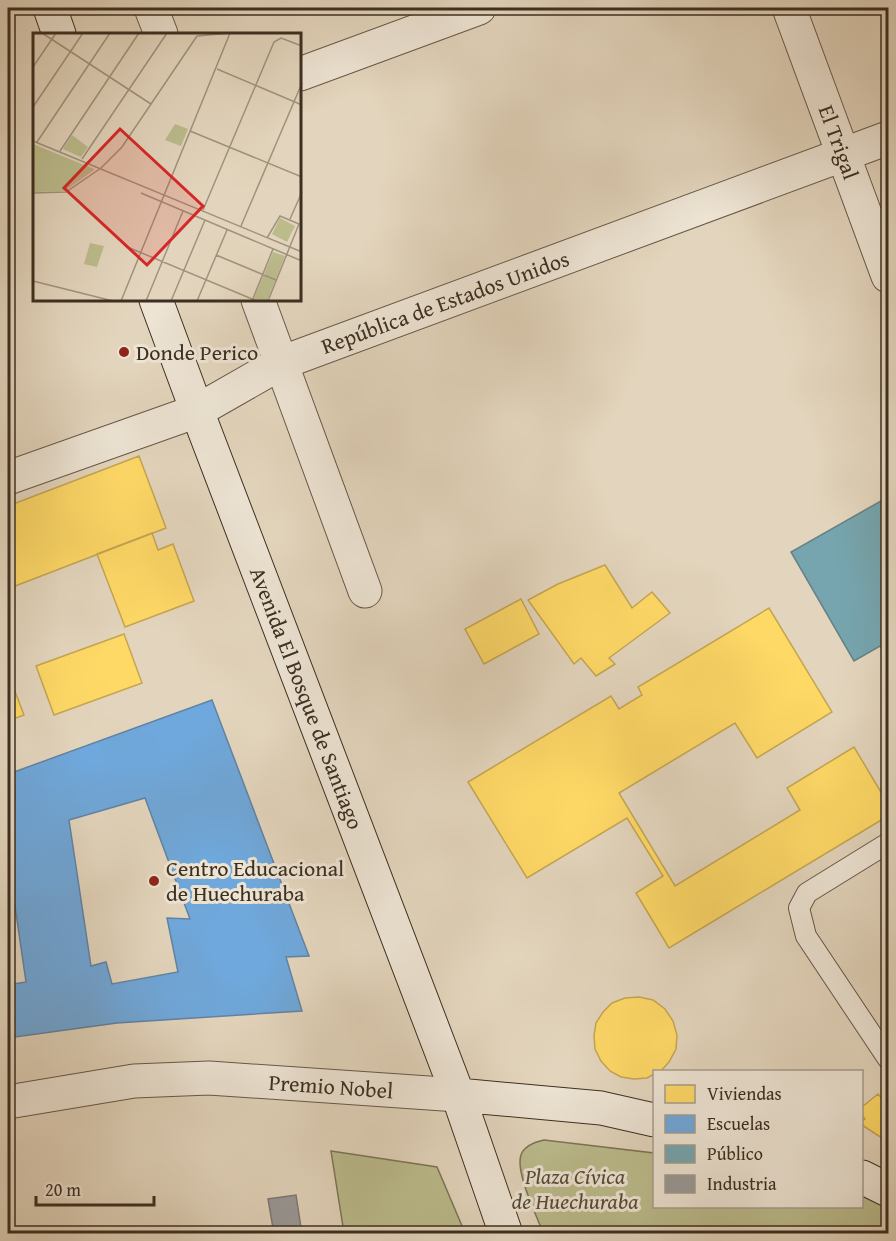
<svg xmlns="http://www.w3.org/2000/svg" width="896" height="1241" viewBox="0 0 896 1241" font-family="'Gentium Book Plus',serif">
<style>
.green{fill:#bbbb8c;stroke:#7c7556;stroke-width:1.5}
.homes{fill:#ffd966;stroke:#c4a651;stroke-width:1.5}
.schools{fill:#6fa8dc;stroke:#6084a4;stroke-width:1.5;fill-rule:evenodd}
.public{fill:#76a5af;stroke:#658284;stroke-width:1.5}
.industry{fill:#999;stroke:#7d7975;stroke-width:1.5}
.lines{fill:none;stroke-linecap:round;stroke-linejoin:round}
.service-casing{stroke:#665848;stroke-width:22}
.minor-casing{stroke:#665848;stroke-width:35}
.tertiary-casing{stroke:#665848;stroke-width:35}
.secondary-casing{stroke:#3c2f21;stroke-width:35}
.service{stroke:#ede4d4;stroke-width:20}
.minor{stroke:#ede4d4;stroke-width:33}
.tertiary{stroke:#ede4d4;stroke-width:33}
.secondary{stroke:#ede4d4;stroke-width:33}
.poi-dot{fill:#8f2418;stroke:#ede4d4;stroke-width:2}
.labels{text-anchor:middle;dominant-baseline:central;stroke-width:6;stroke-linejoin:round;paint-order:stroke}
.street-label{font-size:22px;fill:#3c2f21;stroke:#ede4d4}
.poi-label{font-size:22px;fill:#3c2f21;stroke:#ede4d4;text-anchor:start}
.park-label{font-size:22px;font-style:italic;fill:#554b36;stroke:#ede4d4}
.inset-road{fill:none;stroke:#a0937f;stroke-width:1.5}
.view{fill:#d62828;fill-opacity:0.15;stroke:#d62828;stroke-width:3}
.inset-edge{fill:none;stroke:#3c2f21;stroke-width:3}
</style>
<rect width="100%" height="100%" fill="#e3d5bd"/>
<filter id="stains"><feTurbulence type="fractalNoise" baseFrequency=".00333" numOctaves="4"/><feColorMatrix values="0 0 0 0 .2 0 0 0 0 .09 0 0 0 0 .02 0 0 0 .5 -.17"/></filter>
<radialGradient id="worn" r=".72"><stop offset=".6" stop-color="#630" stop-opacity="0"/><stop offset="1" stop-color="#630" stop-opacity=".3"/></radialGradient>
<path class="green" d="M 544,1140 L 654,1153 L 654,1206 L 862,1206 L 862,1192 L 888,1205 L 888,1233 L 543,1233 C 537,1216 515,1172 521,1155 C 524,1146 535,1142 544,1140 Z
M 331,1151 L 437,1167 L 465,1233 L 344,1233 Z"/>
<path class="homes" d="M 139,456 L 166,528 L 10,588 L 8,581 L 8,506 Z
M 152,533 L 158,550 L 173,544 L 194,601 L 125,627 L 97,554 Z
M 605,565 L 632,608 L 652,592 L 670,613 L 609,658 L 615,664 L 596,676 L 581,658 L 574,664 L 528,600 L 558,584 Z
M 521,599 L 539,634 L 484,664 L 465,629 Z
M 769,608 L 832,712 L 757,758 L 735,723 L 619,793 L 675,886 L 800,810 L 787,788 L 854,747 L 888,804 L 888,816 L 669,948 L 636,893 L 663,876 L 627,818 L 527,878 L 468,782 L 611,696 L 619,709 L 642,695 L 638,687 Z
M 124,634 L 142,683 L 54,715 L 36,666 Z
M 8,673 L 24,715 L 8,721 Z
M 639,997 L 653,1000 L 665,1009 L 673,1021 L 677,1035 L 676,1049 L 669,1062 L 660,1072 L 654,1072 L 654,1074 L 647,1078 L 634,1079 L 621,1077 L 610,1071 L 601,1061 L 595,1049 L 594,1036 L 596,1023 L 603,1012 L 612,1003 L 625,998 Z
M 878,1094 L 888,1106 L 888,1142 L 862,1125 L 862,1121 L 865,1119 L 862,1115 L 862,1107 Z"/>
<path class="schools" d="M 212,700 L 309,956 L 286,957 L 302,1011 L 117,1023 L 8,1038 L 8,985 L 26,982 L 8,858 L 8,801 L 15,800 L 14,772 ZM 145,798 L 190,919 L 167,918 L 178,972 L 112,984 L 106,962 L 91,966 L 69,820 Z"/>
<path class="public" d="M 888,497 L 888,660 L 880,646 L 854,661 L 791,552 Z"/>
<path class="industry" d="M 296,1195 L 302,1234 L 274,1234 L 268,1199 Z"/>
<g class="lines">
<g class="service-casing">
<path id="service" d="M 888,843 L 807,893 L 799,908 L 806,936 L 888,1059"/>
</g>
<g class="minor-casing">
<path id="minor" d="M 151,8 L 161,34
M 789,8 L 888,276
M 300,74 L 479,8
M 258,300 L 365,591
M 8,478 L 197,411 L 281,363 L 888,138"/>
</g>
<g class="tertiary-casing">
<path id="tertiary" d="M 8,1102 L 134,1081 L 209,1078 L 458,1095"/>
</g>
<g class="secondary-casing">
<path id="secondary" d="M 50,8 L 59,34
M 156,300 L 197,411 L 458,1095 L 506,1234
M 458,1095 L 601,1108 L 654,1120
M 862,1177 L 888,1190"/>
</g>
<use href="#service" class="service"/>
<use href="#minor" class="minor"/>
<use href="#tertiary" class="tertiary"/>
<use href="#secondary" class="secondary"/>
</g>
<g class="poi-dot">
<circle cx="124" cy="352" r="6"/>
<circle cx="154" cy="881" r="6"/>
</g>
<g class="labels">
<g class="street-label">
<text transform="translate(839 142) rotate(70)">El Trigal</text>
<text transform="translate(445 302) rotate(-20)">República de Estados Unidos</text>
<text transform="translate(307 698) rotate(69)">Avenida El Bosque de Santiago</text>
<text transform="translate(331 1086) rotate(4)">Premio Nobel</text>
</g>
<g class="poi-label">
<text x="136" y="352">Donde Perico</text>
<text x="166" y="868">Centro Educacional<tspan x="166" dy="25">de Huechuraba</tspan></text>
</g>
<g class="park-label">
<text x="575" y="1176">Plaza Cívica<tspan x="575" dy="25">de Huechuraba</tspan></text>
</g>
</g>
<g transform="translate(33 33)">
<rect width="268" height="268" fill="#e3d5bd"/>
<path d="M 142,91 L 155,96 L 148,113 L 132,107 ZM 39,102 L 55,114 L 48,124 L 30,116 ZM 0,111 L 61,136 L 61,137 L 32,158 L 0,159 ZM 247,185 L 262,193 L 254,209 L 239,201 ZM 57,210 L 71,213 L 64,234 L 51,231 ZM 240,219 L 252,223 L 234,268 L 220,268 Z" fill="#bbbb8c"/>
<path class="inset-road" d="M 9,0 L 118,71M 0,34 L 23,0M 184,36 L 269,72M 0,74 L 50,0M 157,98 L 269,144M 0,108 L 269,219M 4,109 L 77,0M 27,118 L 106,0M 49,126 L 134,0M 68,135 L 89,114 L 164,3M 0,160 L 33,159 L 68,135M 108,160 L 269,228M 170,177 L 241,9 L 248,5 L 269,13M 257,186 L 269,159M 208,193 L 269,50M 234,205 L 247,183 L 266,191 L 235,268M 92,213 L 224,268M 183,222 L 243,247M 0,248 L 80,268M 88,268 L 197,0 L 164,3M 113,268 L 150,178M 138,268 L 172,187M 164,268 L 194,197M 219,268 L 240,216"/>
<path class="view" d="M 87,96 L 170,173 L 114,232 L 31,155 Z"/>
<rect width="268" height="268" class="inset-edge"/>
</g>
<rect width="896" height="1241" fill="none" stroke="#e3d5bd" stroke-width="30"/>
<rect x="9" y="9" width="878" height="1223" fill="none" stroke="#3c2f21" stroke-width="3"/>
<rect x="15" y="15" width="866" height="1211" fill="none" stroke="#3c2f21" stroke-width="1.5"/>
<rect x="653" y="1070" width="210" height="138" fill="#ede4d4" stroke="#a69c8c" stroke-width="1.5"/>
<rect x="665" y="1085" width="30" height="18" fill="#ffd966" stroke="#a69c8c" stroke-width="1.5"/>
<text x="707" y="1100" font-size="18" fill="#3c2f21">Viviendas</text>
<rect x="665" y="1115" width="30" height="18" fill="#6fa8dc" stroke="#a69c8c" stroke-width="1.5"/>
<text x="707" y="1130" font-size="18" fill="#3c2f21">Escuelas</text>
<rect x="665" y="1145" width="30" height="18" fill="#76a5af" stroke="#a69c8c" stroke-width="1.5"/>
<text x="707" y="1160" font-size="18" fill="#3c2f21">Público</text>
<rect x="665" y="1175" width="30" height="18" fill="#999999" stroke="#a69c8c" stroke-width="1.5"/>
<text x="707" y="1190" font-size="18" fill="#3c2f21">Industria</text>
<path d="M36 1196v9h118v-9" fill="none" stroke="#3c2f21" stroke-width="3"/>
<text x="45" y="1196" font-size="18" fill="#3c2f21" stroke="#ede4d4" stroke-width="4.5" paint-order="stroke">20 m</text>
<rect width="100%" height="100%" filter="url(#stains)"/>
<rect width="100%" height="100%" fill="url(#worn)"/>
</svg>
